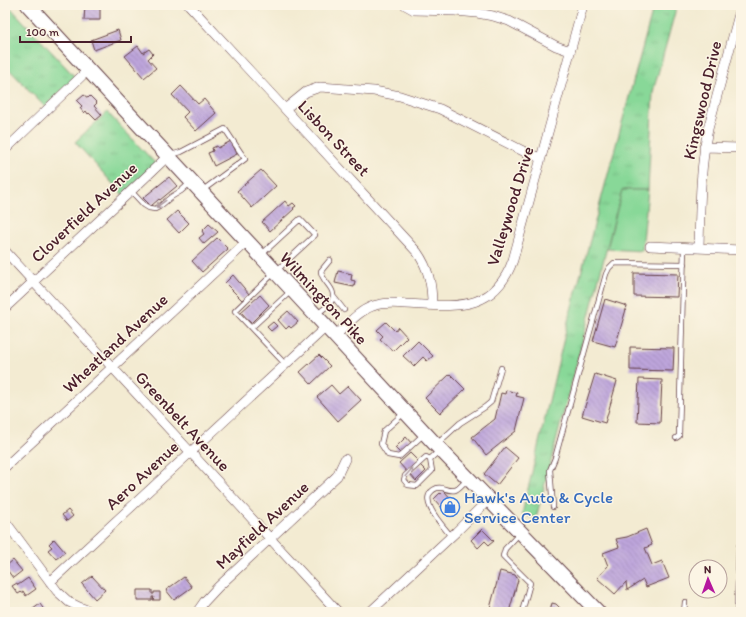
<svg xmlns="http://www.w3.org/2000/svg" width="746" height="617" viewBox="0 0 746 617" font-family="Itim,sans-serif">
<style>
.grass{fill:url(#grass-tufts);stroke:#697c62}
.park{fill:#88d898;stroke:#697c62}
.building{fill:url(#building-back-hatch)}
.lines{fill:none;stroke-linecap:round;stroke-linejoin:round}
.lane-casing{stroke:#633e44;stroke-width:6}
.street-casing{stroke:#633e44;stroke-width:10}
.primary-casing{stroke:#633e44;stroke-width:16}
.lane{stroke:#fff;stroke-width:4.5}
.street{stroke:#fff;stroke-width:9}
.primary{stroke:#fff;stroke-width:14}
.oneway{stroke:#ae9aa0}
.labels{text-anchor:middle;dominant-baseline:central;stroke-width:3;stroke-linejoin:round;paint-order:stroke}
.street-label{font-size:17px;fill:#4a1f2b;stroke:#fcf5e5}
.shop-label{font-size:17px;fill:#366cbe;stroke:#fcf5e5;text-anchor:start}
</style>
<defs>
<pattern id="grass-tufts" width="24" height="20" patternUnits="userSpaceOnUse"><rect width="24" height="20" fill="#88d898"/><path d="M3 7l-1-3M5 7V3M7 7l1-3M15 17l-1-3M17 17v-4M19 17l1-3" fill="none" stroke="#77b983"/></pattern>
<pattern id="building-back-hatch" width="6" height="6" patternUnits="userSpaceOnUse"><rect width="6" height="6" fill="#bda5dc"/><path d="M-1 5l2 2M0 0l6 6M5-1l2 2" fill="none" stroke="#9c86b3"/></pattern>
</defs>
<rect width="100%" height="100%" fill="#fcf5e5"/>
<filter id="ink" filterUnits="userSpaceOnUse"><feTurbulence type="fractalNoise" baseFrequency=".025" numOctaves="2"/><feDisplacementMap in="SourceGraphic" scale="8" xChannelSelector="R" yChannelSelector="G"/><feConvolveMatrix kernelMatrix="1 2 1 2 8 2 1 2 1" color-interpolation-filters="sRGB"/></filter>
<filter id="wash" filterUnits="userSpaceOnUse"><feTurbulence type="fractalNoise" baseFrequency=".012" numOctaves="4" result="noise"/><feDisplacementMap in="SourceGraphic" scale="16" xChannelSelector="R" yChannelSelector="G"/><feGaussianBlur stdDeviation="0.9" result="paint"/><feColorMatrix in="noise" values="0 0 0 0 0 0 0 0 0 0 0 0 0 0 0 0 0 1.4 0 .05"/><feComposite in="paint" operator="in"/></filter>
<g filter="url(#wash)">
<rect width="100%" height="100%" fill="#f3ebd2"/>
<path class="grass" d="M 5,5 L 8,5 L 75,77 L 45,107 L 5,65 Z
M 654,5 L 677,5 L 653,92 L 648,190 L 622,190 L 536,518 L 522,514 L 568,321 Z
M 107,112 L 156,164 L 123,195 L 75,142 Z"/>
<path class="park" d="M 622,190 L 648,190 L 642,251 L 607,249 Z"/>
<g id="blocks">
<path class="building" d="M 85,5 L 100,5 L 100,20 L 84,20 Z
M 118,30 L 121,40 L 94,50 L 91,40 Z
M 138,46 L 143,53 L 149,49 L 153,54 L 148,59 L 156,68 L 144,78 L 125,56 Z
M 181,86 L 198,104 L 204,99 L 216,113 L 196,131 L 183,117 L 188,112 L 172,95 Z
M 84,95 L 88,98 L 90,96 L 97,103 L 94,106 L 102,115 L 96,120 L 89,113 L 88,114 L 86,111 L 84,113 L 80,108 L 82,106 L 77,101 Z
M 231,141 L 237,154 L 214,166 L 208,153 L 213,151 L 212,148 L 217,146 L 218,148 Z
M 261,170 L 276,186 L 252,208 L 237,191 Z
M 169,177 L 177,186 L 160,200 L 159,199 L 151,206 L 143,198 Z
M 285,201 L 289,206 L 293,203 L 296,206 L 293,208 L 294,209 L 270,231 L 262,222 Z
M 177,211 L 189,223 L 179,233 L 167,220 Z
M 209,224 L 218,232 L 204,244 L 199,238 L 204,234 L 202,231 Z
M 217,238 L 228,249 L 202,272 L 192,261 Z
M 338,271 L 352,274 L 351,280 L 355,281 L 354,287 L 335,283 Z
M 634,273 L 678,274 L 677,297 L 634,296 Z
M 233,275 L 249,294 L 242,300 L 225,283 Z
M 260,295 L 269,305 L 251,323 L 241,312 Z
M 605,299 L 627,306 L 615,347 L 593,341 Z
M 288,311 L 298,322 L 291,328 L 289,326 L 286,329 L 278,320 Z
M 273,322 L 277,326 L 271,331 L 267,327 Z
M 386,322 L 395,331 L 398,327 L 407,337 L 393,351 L 380,339 L 383,336 L 377,330 Z
M 418,341 L 433,356 L 427,361 L 423,357 L 414,366 L 403,356 Z
M 630,347 L 674,348 L 673,371 L 630,370 Z
M 319,355 L 330,366 L 311,384 L 300,372 Z
M 450,374 L 465,389 L 440,413 L 425,398 Z
M 595,374 L 617,381 L 605,423 L 582,416 Z
M 639,379 L 662,380 L 660,423 L 637,422 Z
M 331,385 L 339,394 L 348,386 L 361,400 L 338,421 L 317,397 Z
M 506,390 L 517,393 L 516,396 L 524,398 L 516,431 L 486,455 L 472,437 L 495,419 L 501,393 L 505,394 Z
M 406,437 L 412,444 L 401,454 L 395,448 Z
M 505,447 L 518,458 L 497,485 L 484,474 Z
M 410,453 L 418,461 L 407,472 L 399,463 Z
M 420,465 L 426,471 L 416,481 L 410,474 Z
M 444,491 L 459,507 L 449,516 L 434,499 L 440,493 L 441,494 Z
M 68,510 L 73,516 L 67,521 L 62,515 Z
M 482,529 L 494,541 L 489,545 L 485,541 L 478,548 L 471,540 Z
M 646,529 L 652,545 L 645,548 L 652,565 L 662,561 L 669,578 L 646,587 L 643,580 L 627,590 L 626,582 L 615,594 L 597,578 L 608,566 L 603,553 L 619,547 L 616,539 L 627,537 Z
M 54,539 L 65,552 L 56,559 L 48,550 L 52,547 L 49,544 Z
M 13,560 L 22,571 L 13,578 L 5,567 Z
M 500,571 L 515,575 L 518,580 L 509,612 L 489,612 Z
M 92,576 L 105,590 L 95,599 L 82,584 Z
M 184,577 L 192,587 L 174,600 L 166,590 Z
M 28,578 L 36,589 L 26,596 L 23,591 L 18,594 L 12,586 L 17,583 L 18,585 Z
M 137,590 L 152,590 L 152,594 L 154,594 L 154,592 L 160,592 L 160,600 L 153,600 L 154,597 L 152,597 L 152,600 L 137,600 Z
M 552,603 L 556,604 L 564,612 L 550,612 Z
M 40,604 L 45,611 L 44,612 L 29,612 Z"/>
</g>
</g>
<g filter="url(#ink)">
<use href="#blocks" fill-opacity="0" stroke="#633e44" stroke-width="1"/>
<g class="lines">
<g class="lane-casing">
<path id="lane" d="M 171,155 L 181,152 L 225,129 L 245,159 L 203,190
M 131,191 L 144,205 L 149,208 L 155,209 L 159,207 L 171,197 L 181,191 L 190,183
M 261,255 L 300,219 L 315,235 L 275,272 L 235,311 L 286,365
M 333,296 L 344,310
M 317,314 C 321,311 328,306 331,302 C 339,289 321,282 321,271 L 330,260
M 251,328 L 291,291
M 404,413 L 384,431 L 381,444 L 388,455 L 399,457 L 423,435
M 676,438 L 679,436 L 684,248
M 437,444 L 460,423 L 485,407 L 491,402 L 501,368
M 430,459 L 426,457 L 405,476 L 404,480 L 408,485 L 417,486 L 432,471 L 430,459 L 439,451
M 553,507 L 550,470 L 555,458 L 606,274 L 609,268 L 614,263 L 684,264
M 519,534 L 505,549 L 503,556 L 530,583 L 522,612
M 451,536 C 443,526 414,497 437,488 C 444,486 448,492 455,490 C 459,489 463,483 467,480
M 684,612 L 685,602"/>
</g>
<g class="street-casing">
<path id="street" d="M 189,5 L 417,252 C 429,269 432,285 432,305
M 405,5 L 414,10 L 455,11 L 477,13 L 493,16 L 509,21 L 556,46 L 570,51
M 285,109 L 306,92 L 320,87 L 374,91 L 400,96 L 440,109 L 529,154 L 541,158
M 704,147 L 741,148
M 5,150 L 88,70
M 650,246 L 741,250
M 699,248 C 700,208 700,168 708,129 L 741,7
M 5,251 L 338,612
M 5,308 L 131,191 L 168,156
M 335,336 C 346,326 358,311 373,306 C 383,302 395,303 406,304 C 453,306 494,314 513,260 L 583,5
M 5,467 L 247,242
M 5,521 L 57,591 L 69,602 L 79,607 L 92,612
M 50,582 L 326,327
M 197,612 L 204,602 L 218,587 L 337,476 L 345,459
M 370,612 L 456,532 L 488,500
M 739,612 L 741,547"/>
</g>
<g class="primary-casing">
<path id="primary" d="M 28,5 L 436,445 L 598,612"/>
</g>
<use href="#lane" class="lane"/>
<use href="#street" class="street"/>
<use href="#primary" class="primary"/>
</g>
<defs><path id="oneway-shaft" d="M-6 0H5M1.5-3L5.5 0L1.5 3" fill="none" stroke-width="1.6" stroke-linecap="round" stroke-linejoin="round"/></defs>
<g class="oneway">
<use href="#oneway-shaft" transform="translate(161 204) rotate(144)"/>
<use href="#oneway-shaft" transform="translate(409 472) rotate(-48)"/>
</g>
</g>
<defs>
<g id="shop-ring" transform="scale(1)"><circle r="9.5" fill="#fcf5e5" stroke="#3f7fe0" stroke-width="1.5"/><path d="M-5-2.5h2.3a2.7 3.5 0 0 1 5.4 0H5L5.5 6h-11ZM-1.5-2.5h3a1.5 2.3 0 0 0-3 0Z" fill="#3f7fe0"/></g>
</defs>
<g fill-rule="evenodd">
<use href="#shop-ring" x="450" y="507"/>
</g>
<g class="labels">
<g class="street-label">
<text transform="translate(702 100) rotate(-77)">Kingswood Drive</text>
<text transform="translate(334 138) rotate(47)">Lisbon Street</text>
<text transform="translate(510 206) rotate(-73)">Valleywood Drive</text>
<text transform="translate(84 212) rotate(-43)">Cloverfield Avenue</text>
<text transform="translate(324 298) rotate(47)">Wilmington Pike</text>
<text transform="translate(115 343) rotate(-43)">Wheatland Avenue</text>
<text transform="translate(183 421) rotate(47)">Greenbelt Avenue</text>
<text transform="translate(142 475) rotate(-43)">Aero Avenue</text>
<text transform="translate(262 525) rotate(-43)">Mayfield Avenue</text>
</g>
<g class="shop-label">
<text x="464" y="497">Hawk's Auto &amp; Cycle<tspan x="464" dy="20">Service Center</tspan></text>
</g>
</g>
<rect width="746" height="617" fill="none" stroke="#fcf5e5" stroke-width="20"/>
<g transform="translate(708 579) rotate(358)"><circle r="19" fill="#fcf5e5" stroke="#b59f9b"/>
<path d="M0-3L7 15L0 10L-7 15Z" fill="#b5179e"/>
<text y="-6" font-size="11" font-weight="bold" text-anchor="middle" fill="#4a1f2b">N</text>
</g>
<path d="M20 36v6h111v-6" fill="none" stroke="#4a1f2b" stroke-width="2"/>
<text x="26" y="36" font-size="12" fill="#4a1f2b" stroke="#fcf5e5" stroke-width="3" paint-order="stroke">100 m</text>
</svg>
